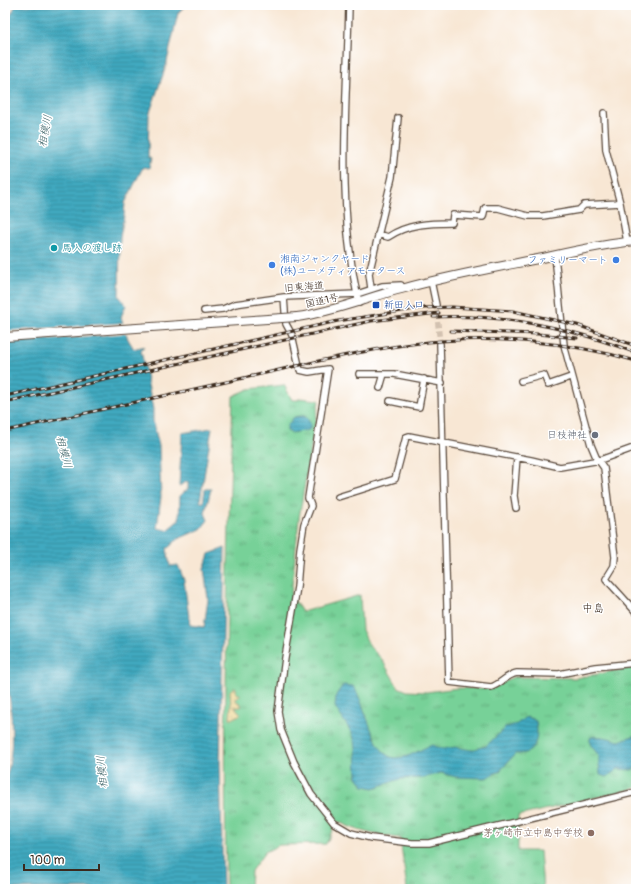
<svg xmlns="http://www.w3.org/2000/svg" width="641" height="894" viewBox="0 0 641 894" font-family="Pangolin,'Klee One',sans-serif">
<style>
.grass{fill:url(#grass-tufts);stroke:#597e5b}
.sand{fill:url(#sand-dots);stroke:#94825e}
.water{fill:url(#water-rules);stroke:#3e6a6f}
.pier{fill:#f8e7d4}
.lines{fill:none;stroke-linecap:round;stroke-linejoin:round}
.minor-tunnel{stroke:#d2c1b0;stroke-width:5.5;stroke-dasharray:5.5 3;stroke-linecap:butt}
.minor-casing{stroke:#574639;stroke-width:8}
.highway-casing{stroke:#574639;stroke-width:10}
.minor{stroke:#fff;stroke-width:5.5}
.highway{stroke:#fff;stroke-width:8}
.rail-casing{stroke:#3b2a1e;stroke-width:3}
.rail{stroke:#fff;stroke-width:1.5;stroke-dasharray:4.5;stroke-linecap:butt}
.highway-bridge-casing{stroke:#574639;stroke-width:10;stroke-linecap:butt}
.highway-bridge{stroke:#fff;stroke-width:8}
.culture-dot{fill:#0f9aa8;stroke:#fff;stroke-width:1.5}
.shop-dot{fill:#3f7fe0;stroke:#fff;stroke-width:1.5}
.transit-dot{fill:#1a4fb4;stroke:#fff;stroke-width:1.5}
.worship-dot{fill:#6b7280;stroke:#fff;stroke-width:1.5}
.education-dot{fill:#8d6e63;stroke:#fff;stroke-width:1.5}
.labels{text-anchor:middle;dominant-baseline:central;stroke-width:3;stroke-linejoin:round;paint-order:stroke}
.culture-label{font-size:10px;fill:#0d838f;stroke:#fff;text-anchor:start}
.shop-label{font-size:10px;fill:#366cbe;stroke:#fff;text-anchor:start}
.street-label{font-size:10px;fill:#3b2a1e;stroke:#fff}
.transit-label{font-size:10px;fill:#164399;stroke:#fff;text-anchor:start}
.worship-label{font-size:10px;fill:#5b616d;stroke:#fff;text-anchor:end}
.education-label{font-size:10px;fill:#785e54;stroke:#fff;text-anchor:end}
.water-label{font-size:11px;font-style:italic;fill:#3d6367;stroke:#fff}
.neighbourhood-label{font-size:11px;fill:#3b2a1e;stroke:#fff}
</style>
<defs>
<pattern id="grass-tufts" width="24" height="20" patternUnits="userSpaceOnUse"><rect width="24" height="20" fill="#77d198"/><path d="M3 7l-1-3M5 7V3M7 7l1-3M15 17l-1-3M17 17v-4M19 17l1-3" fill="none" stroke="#63aa7b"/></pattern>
<pattern id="sand-dots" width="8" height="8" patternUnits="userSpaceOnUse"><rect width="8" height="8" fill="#eeda9e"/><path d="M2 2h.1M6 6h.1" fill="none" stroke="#cdbb88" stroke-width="1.8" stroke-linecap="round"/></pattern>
<pattern id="water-rules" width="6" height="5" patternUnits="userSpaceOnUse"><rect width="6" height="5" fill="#40a9c0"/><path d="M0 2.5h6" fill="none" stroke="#378a9b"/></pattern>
</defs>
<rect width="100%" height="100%" fill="#fff"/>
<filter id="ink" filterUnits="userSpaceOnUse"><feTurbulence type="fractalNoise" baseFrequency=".025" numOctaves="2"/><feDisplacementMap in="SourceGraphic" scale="8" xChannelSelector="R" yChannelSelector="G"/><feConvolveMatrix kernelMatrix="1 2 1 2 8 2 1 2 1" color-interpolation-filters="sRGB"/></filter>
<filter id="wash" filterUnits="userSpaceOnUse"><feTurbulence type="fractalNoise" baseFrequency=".012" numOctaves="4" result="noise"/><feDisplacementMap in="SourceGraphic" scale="16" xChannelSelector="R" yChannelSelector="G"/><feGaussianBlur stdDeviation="0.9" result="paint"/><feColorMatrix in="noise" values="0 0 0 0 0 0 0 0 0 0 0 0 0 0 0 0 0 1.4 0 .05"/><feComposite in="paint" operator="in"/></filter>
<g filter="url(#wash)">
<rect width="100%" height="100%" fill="#f8e7d4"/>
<path class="grass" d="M 284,385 L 292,400 L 299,400 L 299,398 L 319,400 L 299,518 L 291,595 L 302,612 L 360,595 L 362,630 L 370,647 L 381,658 L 398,687 L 407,691 L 426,692 L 458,688 L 492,689 L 513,677 L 576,678 L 636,667 L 636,788 L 518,816 L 518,851 L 540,851 L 543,889 L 407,889 L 400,838 C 377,835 358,832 337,821 L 326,844 L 279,845 L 265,852 L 251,871 L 250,889 L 226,889 C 224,725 227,560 233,396 L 249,389 Z"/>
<path class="sand" d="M 233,688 L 236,688 L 236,693 L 241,695 L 235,700 L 241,704 L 241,707 L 235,707 L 241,714 L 232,719 L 230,718 L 231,705 L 230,691 Z"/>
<path class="water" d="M 16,5 L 186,5 L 178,13 L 166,66 L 149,115 L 148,157 L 151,159 L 149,168 L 143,167 L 125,203 L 124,216 L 120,237 L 119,296 L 126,305 L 121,317 L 128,339 L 134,349 L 144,346 L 141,350 L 153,409 L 153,421 L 159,446 L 161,497 L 157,528 L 167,530 L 179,520 L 180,495 L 188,489 L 188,481 L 179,486 L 182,433 L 212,428 L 200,501 L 203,503 L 205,489 L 211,489 L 205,513 L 208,520 L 201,529 L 178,539 L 167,549 L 170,566 L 178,565 L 184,580 L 190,625 L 204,627 L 208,599 L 204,569 L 209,554 L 225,548 L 220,763 L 223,889 L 5,889 L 5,781 C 16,751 12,703 5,671 L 5,25 Z
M 301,416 L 304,416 C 309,419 312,425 309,430 L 291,433 L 287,431 L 287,426 L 294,417 Z
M 343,685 L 353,686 C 365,700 373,757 395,758 C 411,758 419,749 432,745 L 443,749 L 455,747 L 471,750 L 486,746 L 506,727 L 517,724 L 524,718 L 528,717 L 536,721 C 538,731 538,750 525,753 C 522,754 518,754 515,754 L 500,771 L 486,778 L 456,777 L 441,773 L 422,778 L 400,779 L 374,788 L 364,786 L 357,777 L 356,747 L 353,735 L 335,707 L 336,695 Z
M 636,735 L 636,768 L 632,770 L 618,769 L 607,777 L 600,775 C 600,769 598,762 599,756 L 590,744 L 590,738 C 595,734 613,739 619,741 Z"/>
<path class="pier" d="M 125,323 L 128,333 L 5,342 L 5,331 Z"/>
</g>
<g filter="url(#ink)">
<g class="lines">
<path class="minor-tunnel" d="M 436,305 L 440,344"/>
<g class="minor-casing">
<path id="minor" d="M 349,5 C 347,104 336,205 359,303
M 604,113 L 606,150 L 620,203 L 627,242
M 378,234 L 388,237 C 407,224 429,223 452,223 L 453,215 L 483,217 L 485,208 L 498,208 L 528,216 L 543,216 L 579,210 L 584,205 L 620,203
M 555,256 L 564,345 L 591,445 L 596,457 L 604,468 L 615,557 L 614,566 L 606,579 L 636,612
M 431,281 L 436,305
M 371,288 L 369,274 L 392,177 L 398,118
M 284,297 L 286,324 L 292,335 L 300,370 L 309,372 L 328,369 L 308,498 L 311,506 L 304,524 L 300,549 L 297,587 L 285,658 L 278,711 L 281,730 L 294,762 L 311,794 L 334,823 L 351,833 L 371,838 L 412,843 L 429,843 L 636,792
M 204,311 L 223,309 L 235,304 L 284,297 L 357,294 L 382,286 L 401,285 L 402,288
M 440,344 L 449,682 L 491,687 C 501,684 506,675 517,673 L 559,674 L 595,667 L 636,663
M 359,374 L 394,374 L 442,383
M 521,381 L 544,375 L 548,385 L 571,377
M 380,388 L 384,374
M 390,401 L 419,407 L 424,379
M 338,497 L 395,479 L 406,437 L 409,436 L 531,460 L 560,467 L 600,460 L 636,447
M 516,508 L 514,496 L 517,457"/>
</g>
<g class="highway-casing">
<path id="highway" d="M 297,317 C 334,312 368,297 405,288 C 449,276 493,268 538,259 C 570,252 603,244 636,241"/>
</g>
<use href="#minor" class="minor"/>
<use href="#highway" class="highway"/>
<g class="rail-casing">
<path id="rail" d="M 433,317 C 503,314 570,327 636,353
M 451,331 L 538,334 L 577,338
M 5,396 L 338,321 L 422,308 L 452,307 L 513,311 L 577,325 L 636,346
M 5,402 L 371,321 L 439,313
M 5,431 C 82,414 158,397 235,380 C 294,367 352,352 412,344 C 484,334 567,341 636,361"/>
</g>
<use href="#rail" class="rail"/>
<g class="highway-bridge-casing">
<path id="highway-bridge" d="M 5,337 L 297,317"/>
</g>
<use href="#highway-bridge" class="highway-bridge"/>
</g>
</g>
<circle class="culture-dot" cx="54" cy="248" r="4"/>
<g class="shop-dot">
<circle cx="616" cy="260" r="4"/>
<circle cx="272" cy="265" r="4"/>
</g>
<rect class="transit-dot" x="372" y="301" width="8" height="8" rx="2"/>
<circle class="worship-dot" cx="595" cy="435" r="4"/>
<circle class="education-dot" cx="591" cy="833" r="4"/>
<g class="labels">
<g class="culture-label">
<text x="62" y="248">馬入の渡し跡</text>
</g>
<g class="shop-label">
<text x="280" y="259">湘南ジャンクヤード<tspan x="280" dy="12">(株)ユーメディアモータース</tspan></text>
<text x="608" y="260" text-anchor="end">ファミリーマート</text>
</g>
<g class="street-label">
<text transform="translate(304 287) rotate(-4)">旧東海道</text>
<text transform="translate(322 301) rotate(-13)">国道1号</text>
</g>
<g class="transit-label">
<text x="384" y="305">新田入口</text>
</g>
<g class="worship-label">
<text x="587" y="435">日枝神社</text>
</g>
<g class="education-label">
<text x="583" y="833">茅ヶ崎市立中島中学校</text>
</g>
<g class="water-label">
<text transform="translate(45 131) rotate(-80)">相模川</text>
<text transform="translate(64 452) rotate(76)">相模川</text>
<text transform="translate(102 772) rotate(-95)">相模川</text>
</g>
<g class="neighbourhood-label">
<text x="593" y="608">中島</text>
</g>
</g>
<rect width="641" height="894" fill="none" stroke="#fff" stroke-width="20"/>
<path d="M24 864v6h75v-6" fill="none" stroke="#3b2a1e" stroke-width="2"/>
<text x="30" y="864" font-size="12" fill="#3b2a1e" stroke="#ffffff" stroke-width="3" paint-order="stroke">100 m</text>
</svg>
